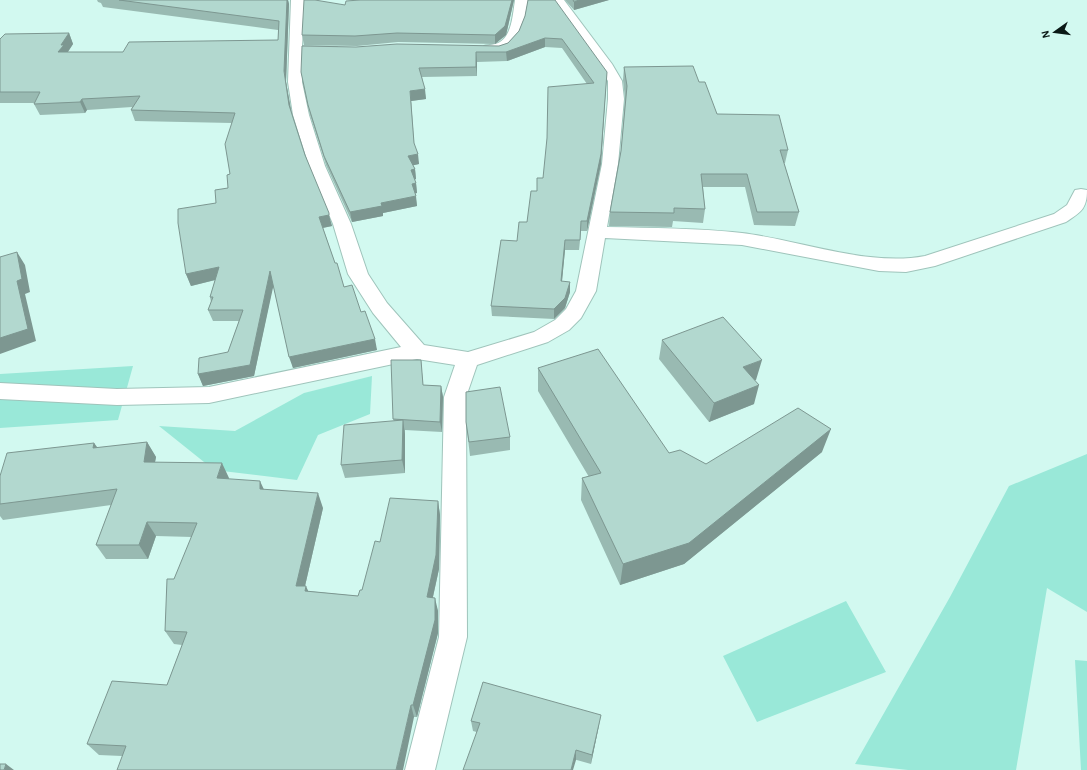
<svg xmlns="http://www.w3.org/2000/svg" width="1087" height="770" viewBox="0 0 1087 770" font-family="'Alegreya Sans',sans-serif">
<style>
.green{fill:#99e8d8}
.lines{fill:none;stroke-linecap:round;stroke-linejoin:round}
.minor-casing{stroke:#9fc4bb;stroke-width:2}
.minor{fill:#fff;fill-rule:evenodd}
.wall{fill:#99bab2}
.shaded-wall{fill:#7d9791}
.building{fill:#b2d8cf;stroke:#7d9791}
</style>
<rect width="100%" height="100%" fill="#d2f9f0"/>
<path class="green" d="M 133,366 L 118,420 L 0,428 L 0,374 Z
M 372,376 L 370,414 L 318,435 L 297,480 L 214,470 L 159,426 L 235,431 L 304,393 Z
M 1087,454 L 1087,612 L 1047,588 L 1016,770 L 908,770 L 855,764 L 950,597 L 1009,486 Z
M 846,601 L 886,672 L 757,722 L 723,656 Z
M 1075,660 L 1087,661 L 1087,770 L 1081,770 Z"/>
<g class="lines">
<g class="minor-casing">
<path id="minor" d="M 291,0 L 305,0 L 302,46 L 337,47 L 339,50 L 337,53 L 302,54 L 302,82 L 309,115 L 325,166 L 351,224 L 368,274 L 387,303 L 424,345 L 468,352 L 534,332 L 555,320 L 566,309 L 576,291 L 602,164 L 608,99 L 608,81 L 600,68 L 550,0 L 564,0 L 612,64 L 622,81 L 624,99 L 618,164 L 607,227 C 652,228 697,228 742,233 C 800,240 868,267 925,256 L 1054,214 L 1067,205 L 1075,190 L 1081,189 L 1087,190 C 1087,209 1081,212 1066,222 L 935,266 L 906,272 L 879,271 L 742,245 L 605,238 L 596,291 L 581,318 L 569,330 L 548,342 L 477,365 L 466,397 L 467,637 L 435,770 L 405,770 L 439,637 L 444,397 L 455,365 L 417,359 L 209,403 L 117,405 L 0,399 L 0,383 L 117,389 L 209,387 L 401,347 L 373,313 L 348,274 L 333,224 L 309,166 L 293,115 L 288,82 Z
M 515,0 L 529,0 C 524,25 520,61 484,52 L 482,49 L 484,46 C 489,45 495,45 500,42 C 512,35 513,13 515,0 Z"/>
</g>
<use href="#minor" class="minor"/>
</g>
<path class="wall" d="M 97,0 L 288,0 L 289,4 L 286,82 L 291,111 L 305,155 L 332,226 L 323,228 L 335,263 L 344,287 L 361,312 L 377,350 L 293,368 L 273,285 L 254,376 L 203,386 L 198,374 L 228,352 L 239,321 L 213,321 L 208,310 L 211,302 L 210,297 L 215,280 L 191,286 L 186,274 L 216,203 L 228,188 L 230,174 L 232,123 L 135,121 L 131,110 L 132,107 L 87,110 L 85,113 L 40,115 L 34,104 L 35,103 L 0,103 L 0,39 L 69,33 L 73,44 L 68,52 L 123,52 L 278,40 L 278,30 L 103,7 L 101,3 L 98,2 Z
M 360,0 L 514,0 L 506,35 L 495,44 L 398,42 L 357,46 L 304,45 L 302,35 L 345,5 Z
M 528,0 L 607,72 L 601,164 L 587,231 L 581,231 L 579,250 L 565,250 L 562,281 L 570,292 L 565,308 L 554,319 L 492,316 L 491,306 L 517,241 L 527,222 L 537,191 L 587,84 L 562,48 L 545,47 L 507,61 L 477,62 L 477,76 L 422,77 L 426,99 L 411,101 L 414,145 L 419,164 L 413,165 L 415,169 L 416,179 L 414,180 L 416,183 L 417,193 L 415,193 L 417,206 L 383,213 L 383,216 L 352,222 L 326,165 L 310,115 L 301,72 L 356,47 L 499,46 L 508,43 L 519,31 L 525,16 Z
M 565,0 L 609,0 L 574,10 Z
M 624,67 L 699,82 L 717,114 L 788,150 L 785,163 L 784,163 L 799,212 L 795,226 L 754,225 L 745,187 L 703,187 L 705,209 L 703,223 L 673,221 L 672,227 L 609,226 L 610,212 L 621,151 L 625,98 L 623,80 Z
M 662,340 L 756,380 L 755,380 L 754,404 L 709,422 L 659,359 Z
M 421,360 L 423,385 L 441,386 L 443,397 L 442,432 L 405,430 L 405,473 L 345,478 L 341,465 L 394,421 L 393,419 Z
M 538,368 L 669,453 L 706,464 L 822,452 L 684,564 L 620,585 L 581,500 L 582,478 L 589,477 L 538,391 Z
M 466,422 L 510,437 L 510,450 L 470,456 Z
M 147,442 L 156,457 L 155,462 L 229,478 L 229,479 L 323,508 L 305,586 L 308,591 L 358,596 L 362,590 L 380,542 L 438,501 L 440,515 L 439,569 L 433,597 L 438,611 L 438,633 L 417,717 L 414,717 L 122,756 L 99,755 L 87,744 L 167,685 L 182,645 L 174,644 L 165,631 L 174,579 L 192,537 L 156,536 L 148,559 L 106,559 L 96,545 L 111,505 L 3,520 L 0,516 L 0,476 L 94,443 L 98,448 Z
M 471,721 L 599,725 L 591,764 L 473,731 Z"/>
<path class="shaded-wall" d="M 287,0 L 288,0 L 289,4 L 286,82 L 292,115 L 289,105 L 284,71 Z
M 512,0 L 514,0 L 506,35 L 495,44 L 495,35 Z
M 579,0 L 609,0 L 574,10 L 574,2 Z
M 69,33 L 73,44 L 67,53 L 58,52 L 61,45 Z
M 545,38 L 545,47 L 507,61 L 506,52 Z
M 476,52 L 477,62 L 477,76 L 476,67 Z
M 606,81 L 601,164 L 587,231 L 587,221 Z
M 425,89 L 426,99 L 411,101 L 415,153 L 410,91 Z
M 82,99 L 87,110 L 85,113 L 80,102 Z
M 418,154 L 419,164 L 410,166 L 408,156 Z
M 415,169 L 416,179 L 412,180 L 411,170 Z
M 416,183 L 417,193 L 413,194 L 412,184 Z
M 416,196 L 417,206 L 383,213 L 383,216 L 352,222 L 350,212 L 381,203 Z
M 329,215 L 332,226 L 322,228 L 319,217 Z
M 565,240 L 565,250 L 561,291 L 561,281 Z
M 17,252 L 25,265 L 30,292 L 25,294 L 36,341 L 0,354 L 0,338 L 17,281 Z
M 219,267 L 223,278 L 191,286 L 186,274 Z
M 270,271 L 274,283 L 254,376 L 203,386 L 198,374 L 250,365 Z
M 570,282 L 570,292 L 565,308 L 554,319 L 554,309 Z
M 375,339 L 377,350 L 293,368 L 289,357 Z
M 762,360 L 756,380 L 738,387 L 743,367 Z
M 759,385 L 754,404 L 709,422 L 714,403 Z
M 441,386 L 443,397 L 442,432 L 440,422 Z
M 403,420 L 405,434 L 405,473 L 402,460 Z
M 831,429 L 822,452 L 684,564 L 620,585 L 623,564 Z
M 147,442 L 156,457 L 152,477 L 144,462 Z
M 94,443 L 104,458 L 93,448 Z
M 222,463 L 229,478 L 224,493 L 217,478 Z
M 260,481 L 267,496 L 260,489 Z
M 318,493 L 323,508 L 302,599 L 296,586 Z
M 438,501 L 440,515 L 439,569 L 430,610 L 427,597 Z
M 147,522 L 156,536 L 148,559 L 139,545 Z
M 306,586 L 312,600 L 305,591 Z
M 435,598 L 438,611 L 438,633 L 417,717 L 413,705 Z
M 411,705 L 414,717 L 403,770 L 396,770 Z
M 601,715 L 599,725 L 591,764 L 592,755 Z
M 576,750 L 576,760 L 573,770 L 571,770 Z
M 6,764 L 14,770 L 4,770 Z"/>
<path class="building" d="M 119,0 L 287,0 L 284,71 L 289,105 L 305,155 L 329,213 L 329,215 L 319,217 L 335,263 L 337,263 L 344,287 L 352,285 L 361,312 L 365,311 L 375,339 L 289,357 L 270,271 L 250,365 L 198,374 L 199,358 L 228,352 L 243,310 L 208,310 L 213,297 L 210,297 L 219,267 L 186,274 L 178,223 L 178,209 L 216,203 L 215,190 L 228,188 L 227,175 L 230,174 L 225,144 L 235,113 L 131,110 L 140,96 L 82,99 L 80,102 L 34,104 L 40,92 L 0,92 L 0,39 L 5,34 L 69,33 L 61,45 L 64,45 L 58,52 L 123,52 L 129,42 L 278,40 L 279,21 Z
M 304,0 L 315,0 L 345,5 L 346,1 L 360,0 L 512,0 L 505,26 L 495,35 L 397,33 L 355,36 L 302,35 Z
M 528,0 L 555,0 L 607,72 L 601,154 L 587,221 L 581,221 L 580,240 L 565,240 L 561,281 L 570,282 L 565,298 L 554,309 L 491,306 L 501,240 L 517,241 L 519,222 L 527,222 L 531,191 L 537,191 L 537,178 L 543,178 L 547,138 L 548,87 L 594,83 L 562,39 L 545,38 L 506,52 L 476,52 L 476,67 L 419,68 L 425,89 L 410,91 L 414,143 L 418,154 L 408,156 L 415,169 L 411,170 L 416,183 L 412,184 L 416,196 L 381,203 L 382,206 L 350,212 L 324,156 L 308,105 L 301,72 L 302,46 L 356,47 L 397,44 L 499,46 L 508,43 L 519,31 L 525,16 Z
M 573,0 L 579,0 L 574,2 Z
M 693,66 L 699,82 L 705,82 L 717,114 L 779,115 L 788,150 L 780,150 L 799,212 L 757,212 L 747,174 L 701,174 L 705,209 L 674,208 L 674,213 L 610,212 L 621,151 L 627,86 L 624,67 Z
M 17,252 L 22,279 L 17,281 L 28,329 L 0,338 L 0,257 Z
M 723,317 L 762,360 L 743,367 L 759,385 L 714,403 L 662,340 Z
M 598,349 L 669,453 L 680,450 L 706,464 L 798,408 L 831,429 L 689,543 L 623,564 L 582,478 L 601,473 L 538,368 Z
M 391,360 L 421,360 L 423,385 L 441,386 L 440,422 L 393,419 Z
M 500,387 L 510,437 L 469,442 L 466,422 L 466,392 Z
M 403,420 L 402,460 L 341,465 L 344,425 Z
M 147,442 L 144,462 L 222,463 L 217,478 L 260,481 L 260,489 L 318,493 L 296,586 L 306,586 L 305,591 L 358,596 L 360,590 L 362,590 L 375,541 L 380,542 L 390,498 L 438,501 L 436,555 L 427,597 L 435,598 L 435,620 L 413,705 L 411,705 L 396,770 L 117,770 L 126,746 L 87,744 L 112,681 L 167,685 L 187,632 L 165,631 L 167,579 L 174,579 L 197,523 L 147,522 L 139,545 L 96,545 L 117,489 L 0,504 L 0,476 L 7,453 L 94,443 L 93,448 Z
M 483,682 L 601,715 L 592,755 L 576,750 L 571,770 L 463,770 L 480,723 L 471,721 Z
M 0,764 L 6,764 L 4,770 L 0,770 Z"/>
<g transform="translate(1055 32) rotate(256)" stroke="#d2f9f0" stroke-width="3" paint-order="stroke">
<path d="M0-3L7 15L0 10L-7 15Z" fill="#0b1916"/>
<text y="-6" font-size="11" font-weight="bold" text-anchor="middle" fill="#0b1916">N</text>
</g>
</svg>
